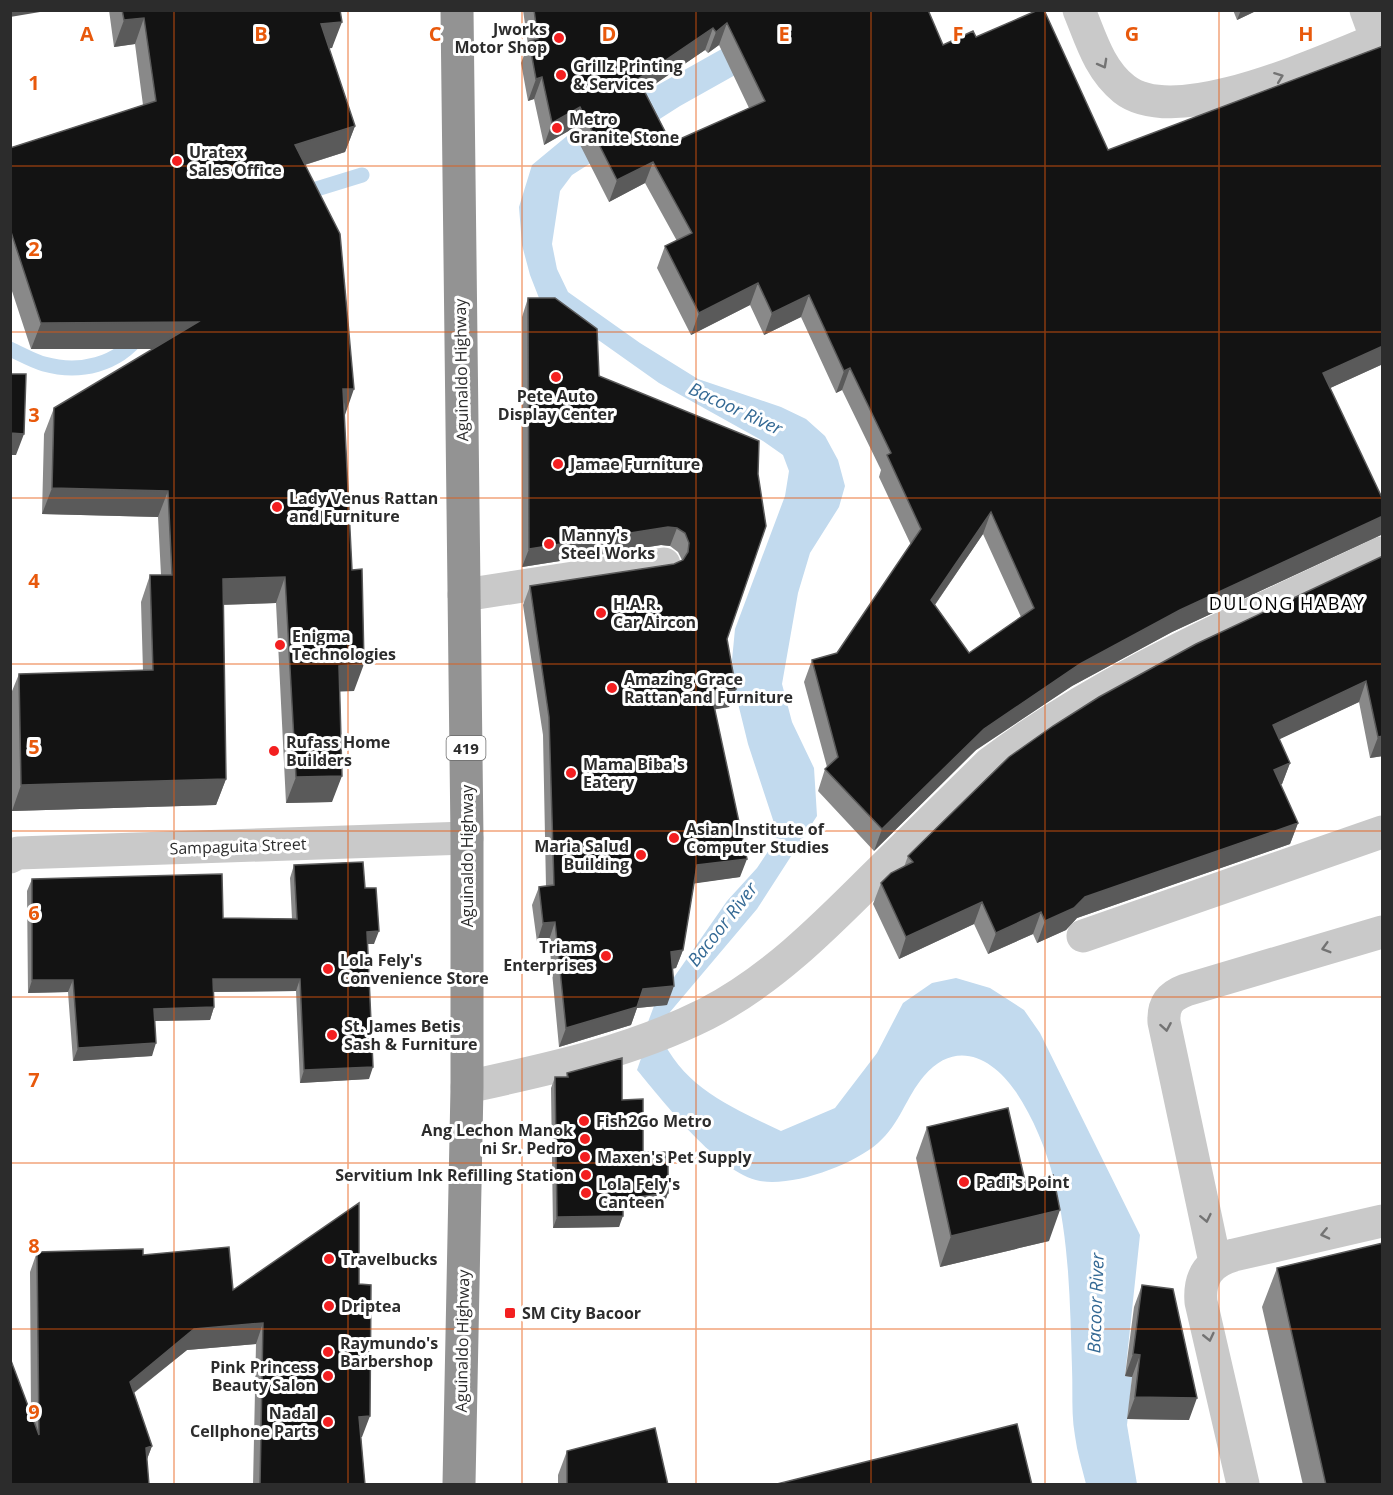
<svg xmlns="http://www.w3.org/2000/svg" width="1393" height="1495" viewBox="0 0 1393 1495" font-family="'Open Sans',sans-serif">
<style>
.water{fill:#c2daee}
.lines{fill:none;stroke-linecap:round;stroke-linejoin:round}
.stream{stroke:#c2daee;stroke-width:15}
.minor{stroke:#c9c9c9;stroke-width:33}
.highway{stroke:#939393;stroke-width:33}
.wall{fill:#898989;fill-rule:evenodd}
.shaded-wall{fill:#5a5a5a}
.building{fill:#131313;stroke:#5a5a5a;stroke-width:1.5;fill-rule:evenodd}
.oneway{stroke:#737373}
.grid{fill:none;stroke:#e8590c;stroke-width:1.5;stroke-opacity:0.55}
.poi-dot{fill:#f31f20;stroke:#fff;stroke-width:2}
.labels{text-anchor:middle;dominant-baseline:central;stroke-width:6;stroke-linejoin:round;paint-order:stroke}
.shield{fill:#fff;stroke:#6b6b6b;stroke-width:1.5}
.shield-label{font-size:15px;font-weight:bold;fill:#2c2c2c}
.poi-label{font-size:16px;font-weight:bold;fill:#2c2c2c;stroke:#fff;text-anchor:start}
.street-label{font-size:16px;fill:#2c2c2c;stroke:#fff}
.water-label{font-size:18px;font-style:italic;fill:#346994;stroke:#fff}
.neighbourhood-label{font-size:18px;letter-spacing:1.5px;fill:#000;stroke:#fff}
.grid-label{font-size:20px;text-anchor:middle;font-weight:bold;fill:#e8590c;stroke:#fff;stroke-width:6;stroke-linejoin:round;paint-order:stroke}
</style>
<rect width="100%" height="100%" fill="#fff"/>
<path class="water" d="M 727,46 L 737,74 L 680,106 L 572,175 L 560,191 L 552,244 L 557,269 L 568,292 L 640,343 L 698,379 L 781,407 L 806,419 L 825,436 L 838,460 L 845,486 L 839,507 L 810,553 L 798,593 L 782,684 L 792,722 L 814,768 L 817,816 L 757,909 L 670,1012 L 660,1034 C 682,1087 731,1107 781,1131 L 835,1108 L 877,1053 L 903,1003 L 932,983 L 956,978 L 990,988 L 1024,1010 L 1040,1033 L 1140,1235 L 1125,1376 L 1132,1377 L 1127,1425 L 1137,1484 L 1086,1484 C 1082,1468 1077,1452 1075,1436 C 1071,1414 1073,1390 1072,1368 C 1069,1275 1070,1174 1016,1092 C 993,1058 956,1038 924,1076 C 906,1097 900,1124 878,1143 C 853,1165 793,1187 760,1181 C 718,1173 664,1102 637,1070 L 644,1050 L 645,1030 L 654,1006 L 727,901 L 757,868 L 773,844 L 776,829 L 748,744 L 735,691 L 732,660 L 735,629 L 785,496 L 789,471 L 783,455 L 763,441 L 659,383 L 539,298 L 530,275 L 522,245 L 519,207 L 532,165 L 567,136 Z"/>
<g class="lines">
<path class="stream" d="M 297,195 L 362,175
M 10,349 C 21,354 33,361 44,364 C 80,374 117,365 140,335"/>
<path class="minor" d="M 1079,10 C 1091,39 1099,69 1124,89 C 1177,131 1326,59 1382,38
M 1366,10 L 1377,40
M 464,595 L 664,564
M 10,857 L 18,853 L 467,838
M 1083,936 L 1382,832
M 467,1087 C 550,1069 630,1052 706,1014 C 770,981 821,930 872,879 C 911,841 950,802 989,764 C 1108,674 1248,617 1382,553
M 1215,1262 L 1164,1022 C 1163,1004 1170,996 1186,990 L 1382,932
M 1243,1484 L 1201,1302 C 1199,1277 1209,1262 1234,1255 L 1382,1221"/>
<path class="highway" d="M 457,10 L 467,838 L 467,1087 L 459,1484"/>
</g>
<path class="wall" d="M 109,10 L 340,10 L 332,48 L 329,48 L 355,126 L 345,152 L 305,165 L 344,415 L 354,691 L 339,691 L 332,802 L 286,803 L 276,603 L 223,605 L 226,779 L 216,805 L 12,811 L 10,757 L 10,696 L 19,674 L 143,671 L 141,602 L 150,575 L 161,575 L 158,517 L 42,514 L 44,434 L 54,408 L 153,349 L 31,349 L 10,285 L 10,148 L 143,105 L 135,44 L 114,47 Z
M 523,10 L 928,10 L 943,45 L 976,37 L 1108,150 L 1383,46 L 1383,364 L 1330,388 L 1383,500 L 1383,529 L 1381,535 L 1172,632 L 1072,686 L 976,750 L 874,851 L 818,791 L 825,769 L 827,767 L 804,682 L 812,660 L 837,653 L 911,545 L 879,477 L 881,470 L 842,390 L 836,393 L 801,317 L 764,335 L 750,305 L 691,335 L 657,268 L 665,246 L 677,241 L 645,183 L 609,202 L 572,129 L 544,145 L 534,99 L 528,101 L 521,63 L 528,45 ZM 719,45 L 749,108 L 671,143 L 645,91 L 705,50 L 708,53 ZM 983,534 L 1021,617 L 969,653 L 935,605 Z
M 1233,10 L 1258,10 L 1237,20 Z
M 528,298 L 599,376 L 759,441 L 727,639 L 736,689 L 729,707 L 715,709 L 740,877 L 694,883 L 683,950 L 676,968 L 672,969 L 667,1005 L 637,1008 L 631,1025 L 559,1047 L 549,940 L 537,942 L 532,905 L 539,887 L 546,886 L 543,735 L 523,605 L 530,586 L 674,564 L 682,560 L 678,552 L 670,546 L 661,545 L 522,567 L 522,317 Z
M 1383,556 L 1383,756 L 1370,758 L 1359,702 L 1279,739 L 1290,763 L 1282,784 L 1280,785 L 1298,823 L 1290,844 L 1077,918 L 1066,930 L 1037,943 L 1033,934 L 988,954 L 974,924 L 899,959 L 873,904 L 881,883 L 904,867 L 908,856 Z
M 294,865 L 365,888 L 374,944 L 368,944 L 369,1079 L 300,1083 L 296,991 L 214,992 L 214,1007 L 210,1020 L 155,1021 L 152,1056 L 73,1061 L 68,992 L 28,993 L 27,891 L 32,879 L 223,918 L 292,919 L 290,878 Z
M 567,1073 L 622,1100 L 643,1152 L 668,1193 L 664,1204 L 623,1210 L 619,1227 L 553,1228 L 551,1088 L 555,1077 L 566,1077 Z
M 927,1127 L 1025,1181 L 1049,1241 L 940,1267 L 916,1158 Z
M 37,1252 L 143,1255 L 233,1290 L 359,1284 L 362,1437 L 361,1437 L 365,1485 L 253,1485 L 256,1344 L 187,1350 L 134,1393 L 152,1446 L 147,1459 L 10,1485 L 31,1414 L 30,1272 Z
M 1277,1268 L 1383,1485 L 1303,1485 L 1262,1307 Z
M 1142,1285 L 1189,1420 L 1127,1419 L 1132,1377 L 1125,1376 L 1134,1307 Z
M 567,1451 L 668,1485 L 558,1485 L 558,1475 Z"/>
<path class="shaded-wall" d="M 10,10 L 52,10 L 10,17 Z
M 1241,10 L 1258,10 L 1237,20 Z
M 144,18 L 135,44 L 114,47 L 124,20 Z
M 342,22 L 332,48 L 312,51 L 321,24 Z
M 727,23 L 719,45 L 708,53 L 716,32 Z
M 713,28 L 705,50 L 630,101 L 638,79 Z
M 542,77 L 534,99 L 528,101 L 536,79 Z
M 580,107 L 572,129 L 544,145 L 552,123 Z
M 355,126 L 345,152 L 285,171 L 295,145 Z
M 653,162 L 645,183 L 609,202 L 617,180 Z
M 758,283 L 750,305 L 691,335 L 699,313 Z
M 809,295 L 801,317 L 764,335 L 772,313 Z
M 198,322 L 189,349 L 31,349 L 41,323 Z
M 1383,346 L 1383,364 L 1315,395 L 1323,373 Z
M 850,368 L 842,390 L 836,393 L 844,371 Z
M 343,389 L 354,389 L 345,415 Z
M 10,433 L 24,434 L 16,455 L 10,455 Z
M 52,488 L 168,491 L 158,517 L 42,514 Z
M 991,512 L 983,534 L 923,622 L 931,600 Z
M 1383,516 L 1383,529 L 1381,535 L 1172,632 L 1072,686 L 976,750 L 874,851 L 882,829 L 984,729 L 1080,664 L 1180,610 Z
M 668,527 L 677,528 L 670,546 L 661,545 L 522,567 L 529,549 Z
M 285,577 L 276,603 L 213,605 L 223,579 Z
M 364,664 L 354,691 L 329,692 L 339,666 Z
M 1366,681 L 1359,702 L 1265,746 L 1273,725 Z
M 736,689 L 729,707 L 705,711 L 711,692 Z
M 1383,736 L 1383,756 L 1370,758 L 1378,737 Z
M 1290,763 L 1282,784 L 1266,792 L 1274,770 Z
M 342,776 L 332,802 L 286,803 L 296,777 Z
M 226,779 L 216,805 L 12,811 L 21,785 Z
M 1298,823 L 1290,844 L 1077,918 L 1066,930 L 1037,943 L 1045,921 L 1085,897 Z
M 747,859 L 740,877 L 691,884 L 697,865 Z
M 982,902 L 974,924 L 899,959 L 906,937 Z
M 1041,912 L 1033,934 L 988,954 L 996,933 Z
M 555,922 L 549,940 L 537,942 L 543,923 Z
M 379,931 L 374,944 L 363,944 L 367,932 Z
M 683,950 L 676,968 L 664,970 L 671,952 Z
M 213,979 L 300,979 L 296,991 L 209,992 Z
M 32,980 L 73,980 L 68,992 L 28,993 Z
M 674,986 L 667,1005 L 637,1008 L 631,1025 L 559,1047 L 566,1028 L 643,989 Z
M 214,1007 L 210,1020 L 150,1021 L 154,1009 Z
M 156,1043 L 152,1056 L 73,1061 L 78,1048 Z
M 373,1067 L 369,1079 L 300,1083 L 304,1070 Z
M 668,1193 L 664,1204 L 619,1210 L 623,1199 Z
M 1060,1210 L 1049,1241 L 940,1267 L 951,1236 Z
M 623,1216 L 619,1227 L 553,1228 L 557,1217 Z
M 263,1323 L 256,1344 L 187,1350 L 122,1402 L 130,1382 L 194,1329 Z
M 1133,1354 L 1140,1355 L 1132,1377 L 1125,1376 Z
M 1135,1397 L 1197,1398 L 1189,1420 L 1127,1419 Z
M 370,1416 L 362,1437 L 352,1437 L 359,1417 Z
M 152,1446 L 144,1467 L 146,1448 Z"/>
<path class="building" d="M 122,10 L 340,10 L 342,22 L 321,24 L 355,126 L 295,145 L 340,234 L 354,389 L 343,389 L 352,570 L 362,569 L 364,664 L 339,666 L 342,776 L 296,777 L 285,577 L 223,579 L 226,779 L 21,785 L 19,674 L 153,670 L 150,575 L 172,575 L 168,491 L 52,488 L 54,408 L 198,322 L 41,323 L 10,229 L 10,148 L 156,101 L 144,18 L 124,20 Z
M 534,10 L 928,10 L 943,45 L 973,31 L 976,37 L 1038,10 L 1044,10 L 1108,150 L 1383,46 L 1383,346 L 1323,373 L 1383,500 L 1383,516 L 1180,610 L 1080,664 L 984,729 L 882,829 L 825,769 L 838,757 L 812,660 L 837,653 L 921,529 L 887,455 L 891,453 L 850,368 L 844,371 L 809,295 L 772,313 L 758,283 L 699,313 L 665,246 L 692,233 L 653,162 L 617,180 L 580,107 L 552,123 L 542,77 L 536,79 L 529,41 L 538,39 ZM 727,23 L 765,101 L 671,143 L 638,79 L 713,28 L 716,32 ZM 991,512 L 1034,608 L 969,653 L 931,600 Z
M 528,298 L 555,298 L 597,329 L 599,376 L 759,441 L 758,474 L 766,526 L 727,639 L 736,689 L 711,692 L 747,859 L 697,865 L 683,950 L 671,952 L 674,986 L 643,989 L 637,1007 L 566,1028 L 555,922 L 543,923 L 539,887 L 554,885 L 549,717 L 530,586 L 674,564 L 683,560 L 688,552 L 689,543 L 685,533 L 677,528 L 668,527 L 529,549 Z
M 10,374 L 26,374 L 24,434 L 10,433 Z
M 1383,556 L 1383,736 L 1378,737 L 1366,681 L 1273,725 L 1290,763 L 1274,770 L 1298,823 L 1085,897 L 1074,908 L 1045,921 L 1041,912 L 996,933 L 982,902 L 906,937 L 881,883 L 891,873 L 913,862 L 908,856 L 1009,757 L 1053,726 L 1099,697 L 1196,644 Z
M 363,862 L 365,888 L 376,888 L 379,931 L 367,932 L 373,1067 L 304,1070 L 300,979 L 213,979 L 214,1007 L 154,1009 L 156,1043 L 78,1048 L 73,980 L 32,980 L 32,879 L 222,874 L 223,918 L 297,919 L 294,865 Z
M 622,1058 L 622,1100 L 643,1099 L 643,1152 L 668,1152 L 668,1193 L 623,1199 L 623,1216 L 557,1217 L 555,1077 L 568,1077 L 567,1073 Z
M 1008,1108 L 1025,1181 L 1053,1175 L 1060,1210 L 951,1236 L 927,1127 Z
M 359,1203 L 359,1284 L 371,1285 L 370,1416 L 359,1417 L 365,1485 L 260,1485 L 263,1323 L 194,1329 L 130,1382 L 152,1446 L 146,1448 L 149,1485 L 10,1485 L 10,1358 L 39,1435 L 37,1252 L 143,1249 L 143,1255 L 229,1247 L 233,1290 Z
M 1383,1243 L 1383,1485 L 1326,1485 L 1277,1268 Z
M 1142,1285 L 1173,1289 L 1197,1398 L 1135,1397 L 1140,1355 L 1133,1354 Z
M 1017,1424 L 1032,1485 L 773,1485 Z
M 655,1428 L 668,1485 L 567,1485 L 567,1451 Z"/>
<defs><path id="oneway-chevron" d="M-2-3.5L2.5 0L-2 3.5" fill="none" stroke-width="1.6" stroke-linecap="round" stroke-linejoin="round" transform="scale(1.5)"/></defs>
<g class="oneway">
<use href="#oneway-chevron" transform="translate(1103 64) rotate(61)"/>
<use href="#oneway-chevron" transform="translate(1279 77) rotate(-21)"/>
<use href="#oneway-chevron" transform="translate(1326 948) rotate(164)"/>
<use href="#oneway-chevron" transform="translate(1166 1027) rotate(80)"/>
<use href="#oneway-chevron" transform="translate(1206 1218) rotate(78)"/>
<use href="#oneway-chevron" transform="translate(1325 1234) rotate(167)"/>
<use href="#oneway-chevron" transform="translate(1209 1337) rotate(77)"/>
</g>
<path class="grid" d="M 174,10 L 174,1484M 348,10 L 348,1484M 522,10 L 522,1484M 696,10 L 696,1484M 871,10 L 871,1484M 1045,10 L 1045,1484M 1219,10 L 1219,1484M 10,166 L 1382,166M 10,332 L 1382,332M 10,498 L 1382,498M 10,664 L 1382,664M 10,831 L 1382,831M 10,997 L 1382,997M 10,1163 L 1382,1163M 10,1329 L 1382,1329"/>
<g class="poi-dot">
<circle cx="559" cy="38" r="6"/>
<circle cx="561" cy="75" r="6"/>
<circle cx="557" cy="128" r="6"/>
<circle cx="177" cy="161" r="6"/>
<circle cx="556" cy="377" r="6"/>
<circle cx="558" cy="464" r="6"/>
<circle cx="277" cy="507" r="6"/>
<circle cx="549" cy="544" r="6"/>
<circle cx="601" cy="613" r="6"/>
<circle cx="280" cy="645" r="6"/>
<circle cx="612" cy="688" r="6"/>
<circle cx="274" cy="751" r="6"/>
<circle cx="571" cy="773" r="6"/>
<circle cx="674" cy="838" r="6"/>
<circle cx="641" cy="855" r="6"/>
<circle cx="606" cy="956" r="6"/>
<circle cx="328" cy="969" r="6"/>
<circle cx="332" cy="1035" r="6"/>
<circle cx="584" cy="1121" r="6"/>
<circle cx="585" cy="1139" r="6"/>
<circle cx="585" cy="1157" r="6"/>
<circle cx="586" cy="1175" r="6"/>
<circle cx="964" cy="1182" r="6"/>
<circle cx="586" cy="1193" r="6"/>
<circle cx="329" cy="1259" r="6"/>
<circle cx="329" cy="1306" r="6"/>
<rect x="504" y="1307" width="12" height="12" rx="3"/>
<circle cx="328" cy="1352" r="6"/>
<circle cx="328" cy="1376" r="6"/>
<circle cx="328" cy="1422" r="6"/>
</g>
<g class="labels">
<rect class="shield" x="446.5" y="736" width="39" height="24" rx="4.5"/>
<g class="shield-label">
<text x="466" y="748">419</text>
</g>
<g class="poi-label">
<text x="547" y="29" text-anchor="end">Jworks<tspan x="547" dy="18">Motor Shop</tspan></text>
<text x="573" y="66">Grillz Printing<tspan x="573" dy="18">&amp; Services</tspan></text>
<text x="569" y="119">Metro<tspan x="569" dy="18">Granite Stone</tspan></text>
<text x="189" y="152">Uratex<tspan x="189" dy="18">Sales Office</tspan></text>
<text x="556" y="396" text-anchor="middle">Pete Auto<tspan x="556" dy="18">Display Center</tspan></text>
<text x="570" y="464">Jamae Furniture</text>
<text x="289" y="498">Lady Venus Rattan<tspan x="289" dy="18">and Furniture</tspan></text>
<text x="561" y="535">Manny's<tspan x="561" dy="18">Steel Works</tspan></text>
<text x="613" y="604">H.A.R.<tspan x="613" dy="18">Car Aircon</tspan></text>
<text x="292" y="636">Enigma<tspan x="292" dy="18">Technologies</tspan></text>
<text x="624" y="679">Amazing Grace<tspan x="624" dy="18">Rattan and Furniture</tspan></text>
<text x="286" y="742">Rufass Home<tspan x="286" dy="18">Builders</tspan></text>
<text x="583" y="764">Mama Biba's<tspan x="583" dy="18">Eatery</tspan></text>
<text x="686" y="829">Asian Institute of<tspan x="686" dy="18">Computer Studies</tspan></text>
<text x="629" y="846" text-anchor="end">Maria Salud<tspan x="629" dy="18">Building</tspan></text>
<text x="594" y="947" text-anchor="end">Triams<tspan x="594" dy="18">Enterprises</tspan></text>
<text x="340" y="960">Lola Fely's<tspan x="340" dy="18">Convenience Store</tspan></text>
<text x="344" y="1026">St. James Betis<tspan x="344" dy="18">Sash &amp; Furniture</tspan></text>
<text x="596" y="1121">Fish2Go Metro</text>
<text x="573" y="1130" text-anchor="end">Ang Lechon Manok<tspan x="573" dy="18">ni Sr. Pedro</tspan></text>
<text x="597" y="1157">Maxen's Pet Supply</text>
<text x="574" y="1175" text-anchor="end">Servitium Ink Refilling Station</text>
<text x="976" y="1182">Padi's Point</text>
<text x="598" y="1184">Lola Fely's<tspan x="598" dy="18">Canteen</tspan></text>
<text x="341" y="1259">Travelbucks</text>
<text x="341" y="1306">Driptea</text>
<text x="522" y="1313">SM City Bacoor</text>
<text x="340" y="1343">Raymundo's<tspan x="340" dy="18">Barbershop</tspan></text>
<text x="316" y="1367" text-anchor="end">Pink Princess<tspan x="316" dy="18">Beauty Salon</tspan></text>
<text x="316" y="1413" text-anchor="end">Nadal<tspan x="316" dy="18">Cellphone Parts</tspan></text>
</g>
<g class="street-label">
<text transform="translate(461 370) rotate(-91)">Aguinaldo Highway</text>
<text transform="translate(238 846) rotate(-2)">Sampaguita Street</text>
<text transform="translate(467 856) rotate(-90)">Aguinaldo Highway</text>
<text transform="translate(462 1341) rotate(-89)">Aguinaldo Highway</text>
</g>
<g class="water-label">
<text transform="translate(736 408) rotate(25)">Bacoor River</text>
<text transform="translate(722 924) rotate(-52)">Bacoor River</text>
<text transform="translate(1095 1303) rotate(-88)">Bacoor River</text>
</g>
<g class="neighbourhood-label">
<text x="1287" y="603">DULONG HABAY</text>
</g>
</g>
<g class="grid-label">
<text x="87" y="41">A</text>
<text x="261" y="41">B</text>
<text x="435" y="41">C</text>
<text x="609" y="41">D</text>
<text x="784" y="41">E</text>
<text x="958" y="41">F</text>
<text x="1132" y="41">G</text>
<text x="1306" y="41">H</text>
<text x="34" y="90">1</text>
<text x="34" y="256">2</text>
<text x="34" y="422">3</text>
<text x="34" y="588">4</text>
<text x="34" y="754">5</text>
<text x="34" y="920">6</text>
<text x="34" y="1087">7</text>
<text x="34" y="1253">8</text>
<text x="34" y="1419">9</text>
</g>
<rect width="1393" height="1495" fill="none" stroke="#2c2c2c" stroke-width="24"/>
</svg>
